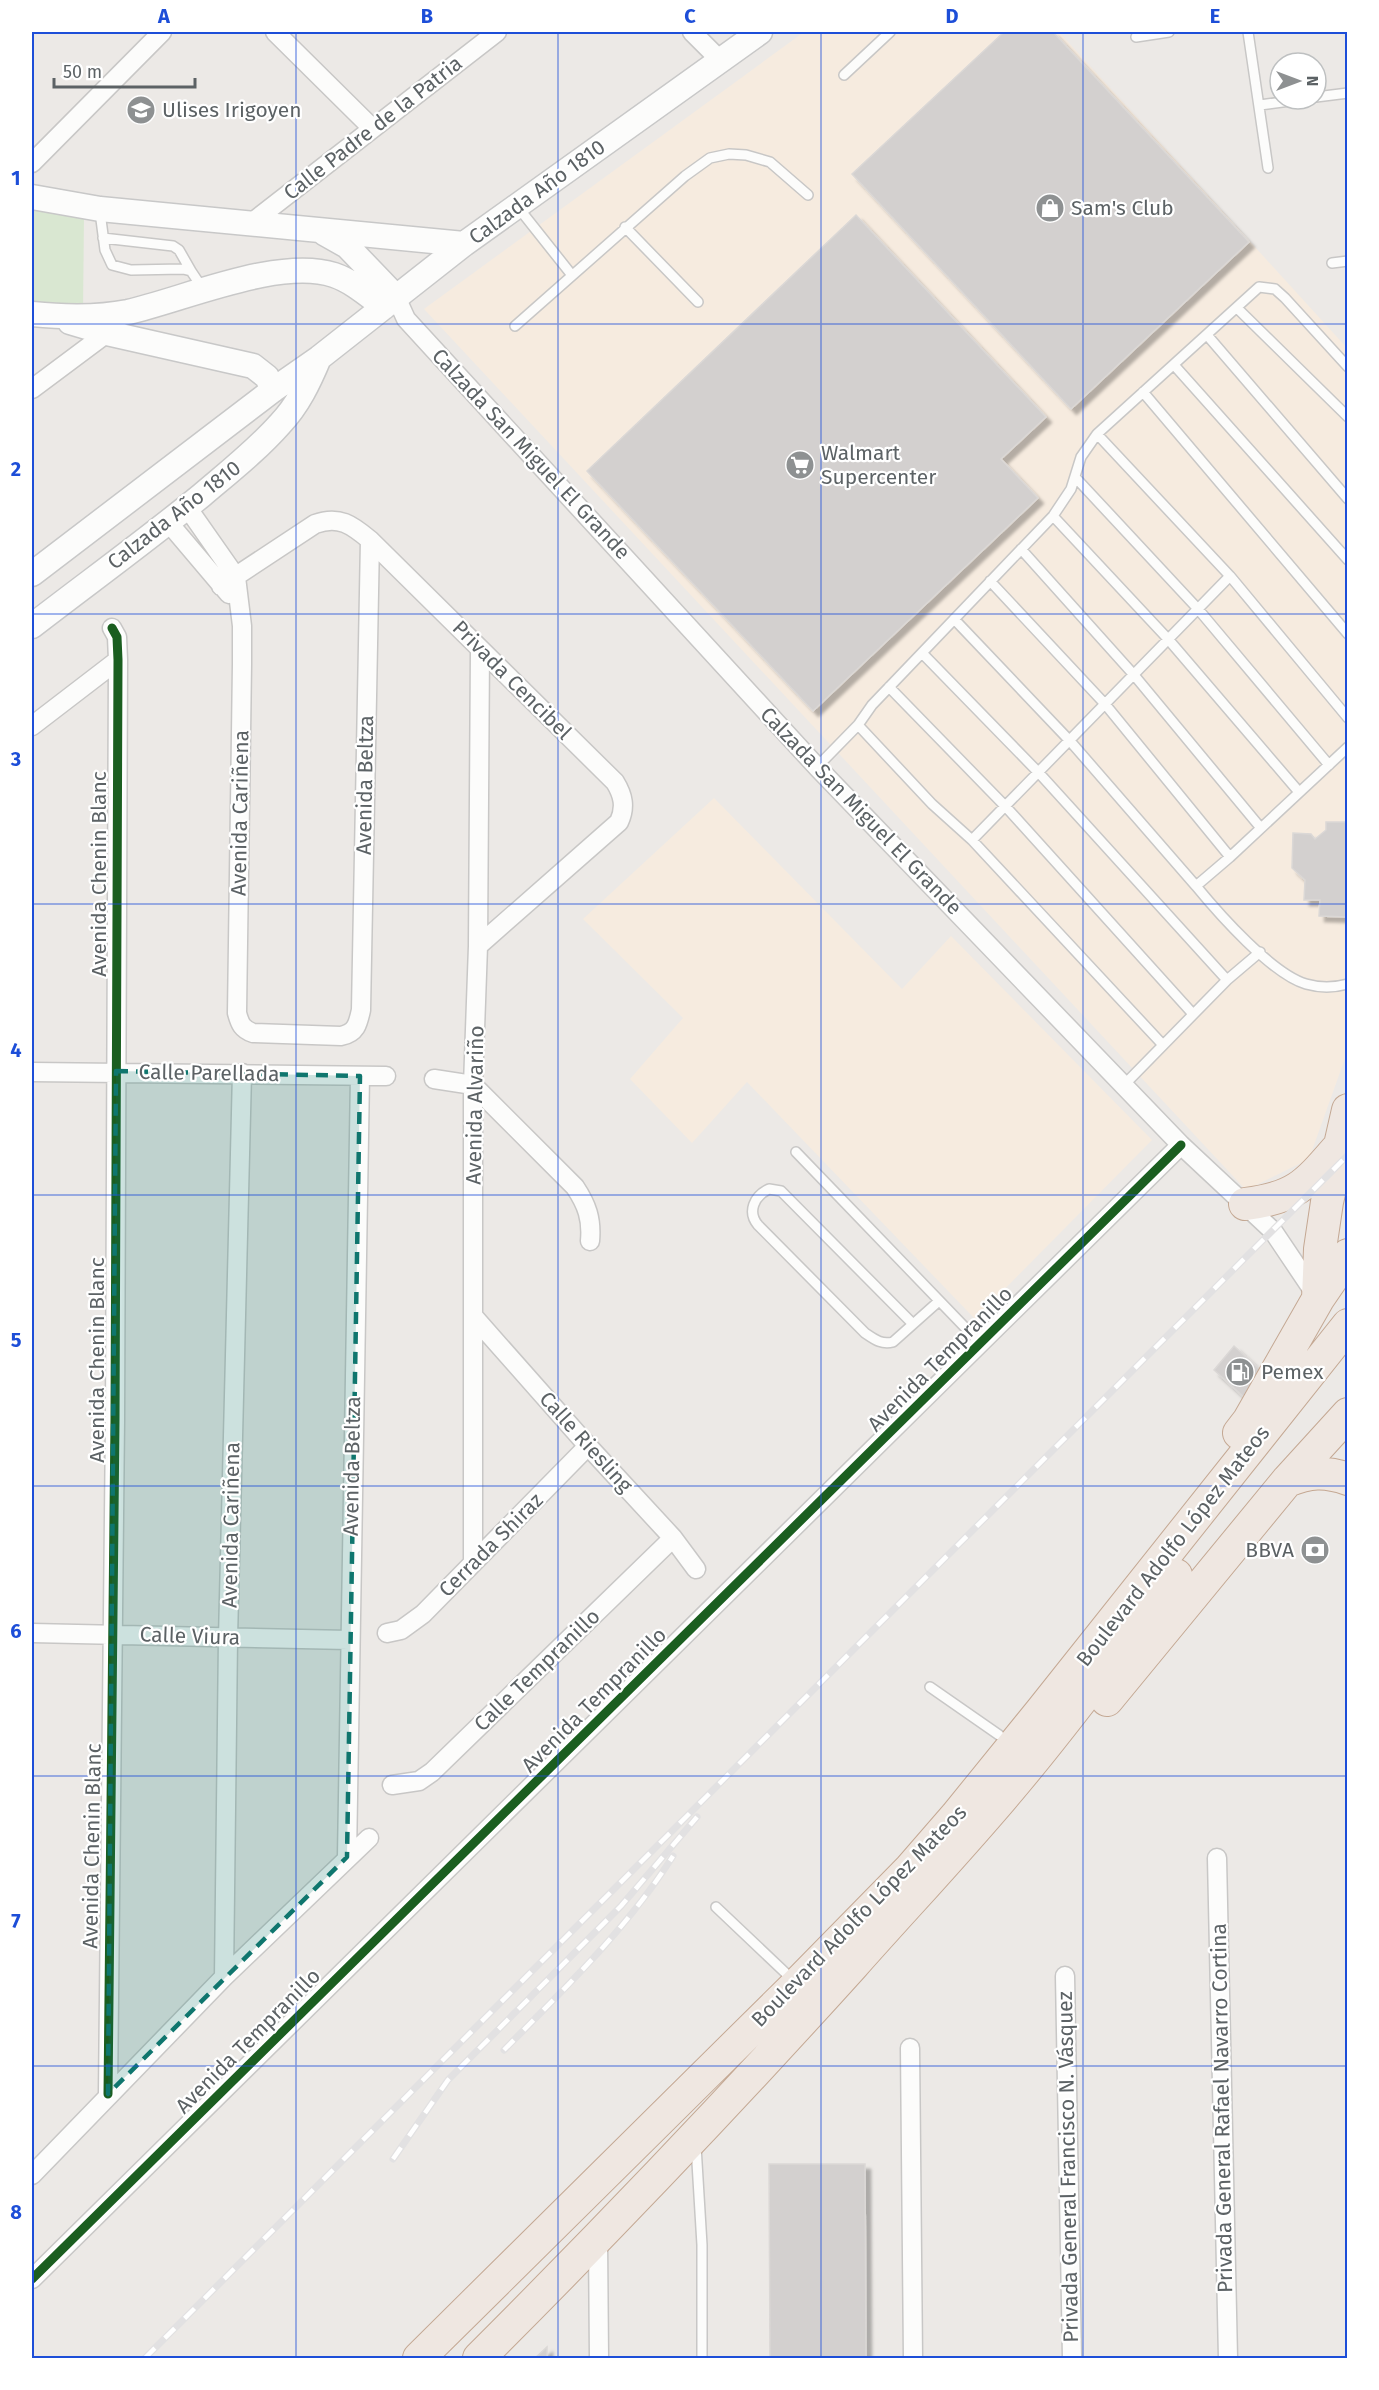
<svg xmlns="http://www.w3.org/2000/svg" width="1379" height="2390" viewBox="0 0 1379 2390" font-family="'Fira Sans',sans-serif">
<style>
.commercial{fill:#f6ebdf}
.green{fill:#d9e7d1}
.building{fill:#d3d0cf;stroke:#dbd8d6;stroke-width:1.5;filter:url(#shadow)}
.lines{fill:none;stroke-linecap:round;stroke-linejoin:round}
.lane-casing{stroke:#c8c7c6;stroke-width:12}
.street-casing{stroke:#c8c7c6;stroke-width:21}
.secondary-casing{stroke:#c8c8c8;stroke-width:27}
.highway-casing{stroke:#c4a893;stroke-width:34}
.lane{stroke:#fcfcfb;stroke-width:9}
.street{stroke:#fcfcfb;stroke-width:18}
.secondary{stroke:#fcfcfb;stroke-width:24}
.highway{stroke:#efe7e1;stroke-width:32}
.rail-casing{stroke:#e2e1e2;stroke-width:7}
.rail{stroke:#fff;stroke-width:4.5;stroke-dasharray:14;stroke-linecap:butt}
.cycleway-casing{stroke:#fff;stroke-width:13}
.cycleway{stroke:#1b5e20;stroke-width:9}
.marked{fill:#0f766e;fill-opacity:0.2;stroke:#0f766e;stroke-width:4.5;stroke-dasharray:12 8;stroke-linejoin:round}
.grid{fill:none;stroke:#1d4ed8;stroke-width:1.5;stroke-opacity:0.55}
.labels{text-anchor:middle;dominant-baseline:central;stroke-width:4.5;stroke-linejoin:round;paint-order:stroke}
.poi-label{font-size:21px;fill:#5c6265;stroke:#fff;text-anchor:start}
.street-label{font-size:21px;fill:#5c6265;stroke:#fff}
.neatline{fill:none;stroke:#1d4ed8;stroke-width:2}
.grid-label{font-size:20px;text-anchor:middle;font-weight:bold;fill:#1d4ed8}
</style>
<defs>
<filter id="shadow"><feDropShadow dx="5.5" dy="5.5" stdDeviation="1.5" flood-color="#0004"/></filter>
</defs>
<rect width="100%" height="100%" fill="#ece9e6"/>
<path class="commercial" d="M 804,32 L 1059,32 L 1347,348 L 1348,1050 L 1309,1159 L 1246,1190 L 424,309 Z
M 714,798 L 902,989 L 951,936 L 1152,1140 L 975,1319 L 747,1082 L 692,1143 L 630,1079 L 683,1018 L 583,919 Z"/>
<path class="green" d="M 32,208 L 84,216 L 83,313 L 32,304 Z"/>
<path class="building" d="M 1004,32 L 1053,32 L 1249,242 L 1071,409 L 852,174 Z
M 856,215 L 1046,417 L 1001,459 L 1038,498 L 813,711 L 587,471 Z
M 1326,822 L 1348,822 L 1348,917 L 1319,916 L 1320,900 L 1304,900 L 1305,880 L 1292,868 L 1293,833 L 1311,834 L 1315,839 L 1326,830 Z
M 1234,1346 L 1266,1375 L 1245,1398 L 1214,1370 Z
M 769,2164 L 865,2164 L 866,2358 L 770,2358 Z
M 547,2347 L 547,2358 L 535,2358 Z"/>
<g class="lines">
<g class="lane-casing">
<path id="lane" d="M 1248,32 L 1268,168
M 1136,37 L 1169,32
M 844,75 L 890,32
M 1316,97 L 1348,93
M 1260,105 L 1305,99
M 517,206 L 571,274
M 100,212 L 105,250 L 112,265 L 131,270 L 183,269 L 191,271 L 203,289
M 625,227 L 698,302
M 103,238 L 173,246 L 179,250 L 191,271
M 1332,263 L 1348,261
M 1237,308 L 1348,417
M 515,326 L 685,176 L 710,158 L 729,154 L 746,155 L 770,162 L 808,195
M 1207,335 L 1348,499
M 1174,365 L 1348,560
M 1348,367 L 1285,298 L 1275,289 L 1259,287 L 1097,434 L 1230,576 L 1348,718
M 1143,392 L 1348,634
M 1075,477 L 1198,609 L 1329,765
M 1053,516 L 1168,639 L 1299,792
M 1021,549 L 1134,675 L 1260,827
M 990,581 L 1105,704 L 1230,857
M 954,619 L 1070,741 L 1196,886
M 922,653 L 1039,773 L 1227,980
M 889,687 L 1006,807 L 1193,1014
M 858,725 L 932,804 L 972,840 L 1230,576
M 1348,747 L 1230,857 L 1196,886 C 1219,914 1272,974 1306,984 C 1320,988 1333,988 1348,984
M 817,767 L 858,725 L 872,705 L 1053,516 L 1071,489 L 1081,457 L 1097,434
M 972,840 L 1163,1045
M 1124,1085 L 1227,980 L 1260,952
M 796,1152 L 981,1344
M 913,1324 L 781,1191 L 769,1189 C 754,1196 747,1212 758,1225 L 865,1333 C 874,1339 881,1345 893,1342 L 939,1301
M 930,1687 L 999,1735
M 716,1907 L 793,1980
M 696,2146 L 702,2245 L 702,2358"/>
</g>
<g class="street-casing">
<path id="street" d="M 275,32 L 372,128
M 692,32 L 721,61
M 32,163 L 162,32
M 250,224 L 497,32
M 396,297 L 406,319 L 817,767 L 1181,1145 L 1273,1231 L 1316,1295
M 32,389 L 107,333
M 187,507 L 236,577 L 242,626 L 242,664 L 237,1013 C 240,1024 242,1029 253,1033 L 341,1036 C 356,1033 358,1024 361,1010 L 370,540
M 168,522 L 229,594
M 221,586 L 315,524 C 339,515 352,525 370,540 L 615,782 C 623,795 626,807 619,822 L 478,946
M 32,726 L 118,660
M 32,1072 L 386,1076
M 434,1079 L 473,1085 L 575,1187 C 587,1205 592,1219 590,1241
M 474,1317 L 588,1446 L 673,1538 L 696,1569
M 473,1562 L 473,1085 L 478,946 L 480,649
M 32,1633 L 349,1640
M 387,1633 L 401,1630 L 423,1614 L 588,1446
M 392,1785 L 419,1781 L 432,1772 L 673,1538
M 347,1857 L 360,1076
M 1217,1858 L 1228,2358
M 1065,1976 L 1072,2358
M 224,1977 L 228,1638 L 242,1073
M 910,2048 L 913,2358
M 108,2094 L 115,1420 L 118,660 L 117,637 L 112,628
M 32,2175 L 224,1977 L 369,1838
M 598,2240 L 599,2358
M 32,2279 L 1181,1145"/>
</g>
<g class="secondary-casing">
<path id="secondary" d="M 32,197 L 100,209 L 464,244
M 324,233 L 347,246 L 396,297
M 32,314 C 62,317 97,318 128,312 C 185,299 279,257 334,275 C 352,281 368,295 384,307
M 70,322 L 107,333 L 253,366 L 267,377 L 273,390
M 32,574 L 273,390 L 319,358 L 464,244 L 760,32
M 32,626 C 89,582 147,540 202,495 C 229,472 257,450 280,424 C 298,405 309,382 319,358"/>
</g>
<g class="highway-casing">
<path id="highway" d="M 1245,1204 C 1294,1198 1305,1186 1336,1150
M 1318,1299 L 1320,1249 L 1327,1202 L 1348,1110
M 1239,1433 L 1249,1420 L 1318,1299 L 1348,1255
M 1287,1481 C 1310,1472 1324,1471 1348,1479
M 1107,1700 L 1287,1481 L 1348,1414
M 419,2358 L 797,1984 L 910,1869 L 956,1816 L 1042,1710 L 1348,1325
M 479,2358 C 607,2230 732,2099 853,1965 C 908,1903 965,1843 1018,1779 C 1073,1713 1124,1644 1176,1575"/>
</g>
<use href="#lane" class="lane"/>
<use href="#street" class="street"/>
<use href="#secondary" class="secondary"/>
<use href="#highway" class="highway"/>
<g class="rail-casing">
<path id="rail" d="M 504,2050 C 564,1989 627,1929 673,1856
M 393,2159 L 448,2080 L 621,1906 L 697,1817
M 145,2358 L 1348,1155"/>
</g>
<use href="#rail" class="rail"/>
<g class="cycleway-casing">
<path id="cycleway" d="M 108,2094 L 115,1420 L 118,660 L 117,637 L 112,628
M 32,2279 L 1181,1145"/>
</g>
<use href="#cycleway" class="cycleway"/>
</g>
<path class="marked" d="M 116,1071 L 360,1076 L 347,1857 L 108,2094 Z"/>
<path class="grid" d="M 296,32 L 296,2358M 558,32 L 558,2358M 821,32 L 821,2358M 1083,32 L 1083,2358M 32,324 L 1348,324M 32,614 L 1348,614M 32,904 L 1348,904M 32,1195 L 1348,1195M 32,1486 L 1348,1486M 32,1776 L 1348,1776M 32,2066 L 1348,2066"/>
<defs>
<g id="school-disc" transform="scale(1.5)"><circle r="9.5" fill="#8e9192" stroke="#fff"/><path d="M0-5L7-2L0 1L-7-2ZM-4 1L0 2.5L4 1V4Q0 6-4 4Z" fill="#fff"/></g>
<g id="shop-disc" transform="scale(1.5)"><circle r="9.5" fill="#8e9192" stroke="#fff"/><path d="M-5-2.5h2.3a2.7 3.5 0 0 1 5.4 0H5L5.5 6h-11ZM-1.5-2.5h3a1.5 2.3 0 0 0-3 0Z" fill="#fff"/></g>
<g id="supermarket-disc" transform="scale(1.5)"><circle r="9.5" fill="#8e9192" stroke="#fff"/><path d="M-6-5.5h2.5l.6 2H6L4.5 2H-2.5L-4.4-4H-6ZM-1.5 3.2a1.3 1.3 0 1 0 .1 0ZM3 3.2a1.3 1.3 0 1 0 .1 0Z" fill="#fff"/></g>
<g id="fuel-disc" transform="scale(1.5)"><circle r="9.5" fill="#8e9192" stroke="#fff"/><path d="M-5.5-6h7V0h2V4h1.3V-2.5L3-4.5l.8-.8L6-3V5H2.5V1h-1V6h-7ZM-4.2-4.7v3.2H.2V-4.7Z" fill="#fff"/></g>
<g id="bank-disc" transform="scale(1.5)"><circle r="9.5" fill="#8e9192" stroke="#fff"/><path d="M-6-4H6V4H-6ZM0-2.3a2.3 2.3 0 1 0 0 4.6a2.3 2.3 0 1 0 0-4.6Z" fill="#fff"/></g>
</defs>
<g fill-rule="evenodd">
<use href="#school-disc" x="141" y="110"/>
<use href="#shop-disc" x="1050" y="208"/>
<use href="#supermarket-disc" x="800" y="465"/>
<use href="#fuel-disc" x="1240" y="1372"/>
<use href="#bank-disc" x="1315" y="1550"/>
</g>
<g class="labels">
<g class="poi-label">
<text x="162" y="110">Ulises Irigoyen</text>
<text x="1071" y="208">Sam's Club</text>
<text x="821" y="453">Walmart<tspan x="821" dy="24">Supercenter</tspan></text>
<text x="1261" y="1372">Pemex</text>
<text x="1294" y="1550" text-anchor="end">BBVA</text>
</g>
<g class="street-label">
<text transform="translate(373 128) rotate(-38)">Calle Padre de la Patria</text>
<text transform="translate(537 192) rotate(-36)">Calzada Año 1810</text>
<text transform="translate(531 454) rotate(47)">Calzada San Miguel El Grande</text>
<text transform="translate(174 515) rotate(-38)">Calzada Año 1810</text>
<text transform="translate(512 680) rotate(45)">Privada Cencibel</text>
<text transform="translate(365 785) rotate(-89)">Avenida Beltza</text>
<text transform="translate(861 811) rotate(46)">Calzada San Miguel El Grande</text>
<text transform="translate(240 813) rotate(-89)">Avenida Cariñena</text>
<text transform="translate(99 874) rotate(-90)">Avenida Chenin Blanc</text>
<text transform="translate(209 1073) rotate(1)">Calle Parellada</text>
<text transform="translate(475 1105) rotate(-89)">Avenida Alvariño</text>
<text transform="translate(940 1359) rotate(-45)">Avenida Tempranillo</text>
<text transform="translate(97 1360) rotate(-90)">Avenida Chenin Blanc</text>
<text transform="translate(586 1442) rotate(48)">Calle Riesling</text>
<text transform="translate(352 1466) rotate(-89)">Avenida Beltza</text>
<text transform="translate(231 1525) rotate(-89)">Avenida Cariñena</text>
<text transform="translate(491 1545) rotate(-45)">Cerrada Shiraz</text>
<text transform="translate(1173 1546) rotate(-52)">Boulevard Adolfo López Mateos</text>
<text transform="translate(190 1636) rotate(2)">Calle Viura</text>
<text transform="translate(537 1670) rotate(-44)">Calle Tempranillo</text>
<text transform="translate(594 1700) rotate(-45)">Avenida Tempranillo</text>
<text transform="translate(92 1846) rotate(-89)">Avenida Chenin Blanc</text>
<text transform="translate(859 1916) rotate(-46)">Boulevard Adolfo López Mateos</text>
<text transform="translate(248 2041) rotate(-45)">Avenida Tempranillo</text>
<text transform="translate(1222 2108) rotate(-91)">Privada General Rafael Navarro Cortina</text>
<text transform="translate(1068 2167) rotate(-91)">Privada General Francisco N. Vásquez</text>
</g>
</g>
<rect width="1379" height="2390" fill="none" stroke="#ffffff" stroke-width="66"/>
<g transform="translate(1298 81) rotate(90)"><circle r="28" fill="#ffffff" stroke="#bec0c1" stroke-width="1.5"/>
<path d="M0-4.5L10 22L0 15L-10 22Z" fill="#8e9192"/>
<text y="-9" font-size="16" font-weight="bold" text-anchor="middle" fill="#5c6265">N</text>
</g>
<path d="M54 78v9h141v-9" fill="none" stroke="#5c6265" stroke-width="3"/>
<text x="63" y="78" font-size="18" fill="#5c6265" stroke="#ffffff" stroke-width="4.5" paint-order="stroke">50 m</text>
<rect x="33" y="33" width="1313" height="2324" class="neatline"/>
<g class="grid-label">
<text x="164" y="23">A</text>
<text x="427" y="23">B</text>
<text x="690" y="23">C</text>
<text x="952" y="23">D</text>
<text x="1215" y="23">E</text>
<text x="16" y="185">1</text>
<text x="16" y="476">2</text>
<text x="16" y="766">3</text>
<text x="16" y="1057">4</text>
<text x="16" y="1347">5</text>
<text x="16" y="1638">6</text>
<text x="16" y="1928">7</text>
<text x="16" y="2219">8</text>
</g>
</svg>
